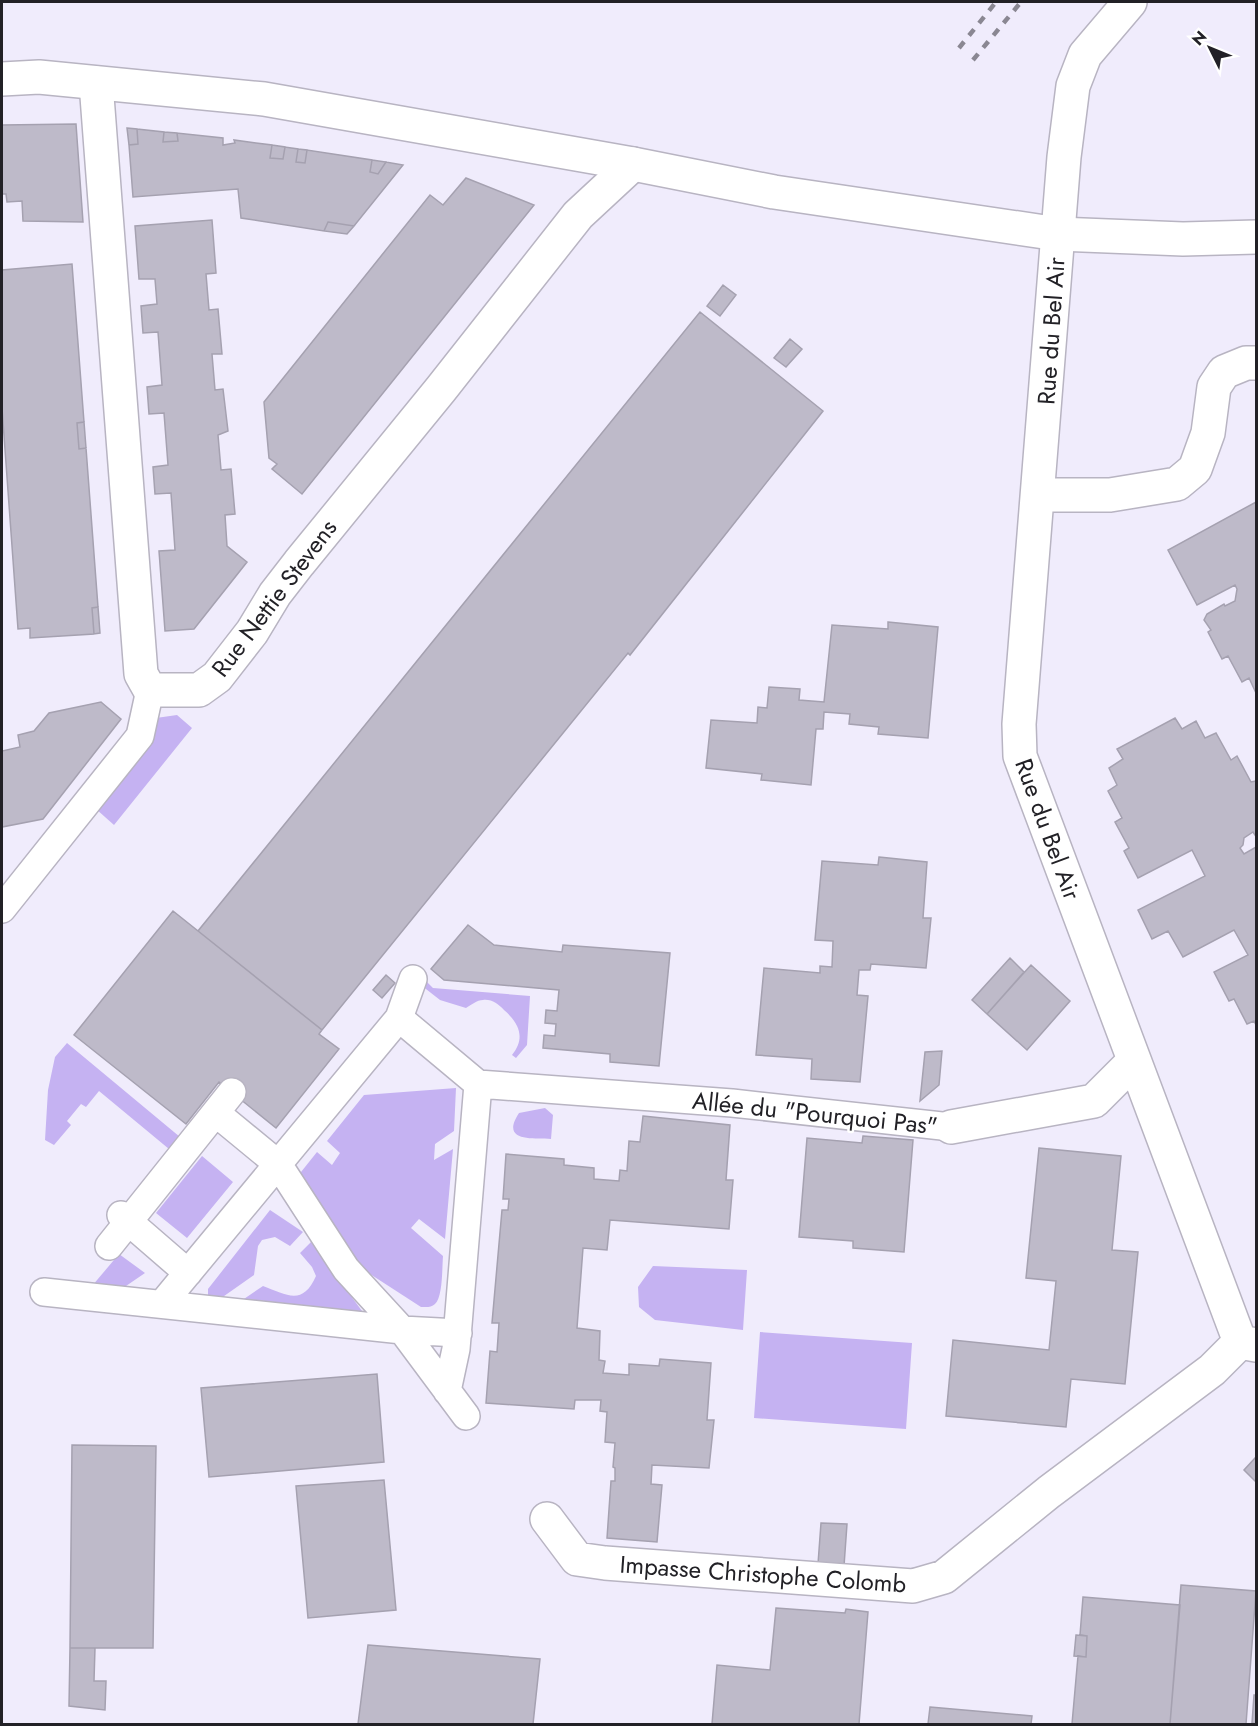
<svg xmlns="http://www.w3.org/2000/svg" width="1258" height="1726" viewBox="0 0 1258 1726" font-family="Jost,sans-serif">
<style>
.green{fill:#c5b2f2}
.building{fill:#bebac9;stroke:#a5a1b0;stroke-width:1.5}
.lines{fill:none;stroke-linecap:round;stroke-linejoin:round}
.pedestrian-casing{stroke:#b8b4c2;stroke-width:30}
.minor-casing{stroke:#b8b4c2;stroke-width:36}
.tertiary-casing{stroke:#b8b4c2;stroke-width:36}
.pedestrian{stroke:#fff;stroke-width:27}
.minor{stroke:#fff;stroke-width:33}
.tertiary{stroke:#fff;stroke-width:33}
.rail{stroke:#8a8792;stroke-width:4.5;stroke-dasharray:8 8;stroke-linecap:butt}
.labels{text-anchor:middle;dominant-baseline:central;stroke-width:5;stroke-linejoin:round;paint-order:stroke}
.street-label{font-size:24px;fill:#222126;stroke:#fff}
</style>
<rect width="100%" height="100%" fill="#f0ecfc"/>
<path class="green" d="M 177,715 L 192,728 L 114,825 L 96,809 L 156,718 Z
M 421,976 L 433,988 L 530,996 L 527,1045 L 516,1058 L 512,1055 C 526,1038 519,1023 504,1010 C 498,1004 492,999 483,1000 C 477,1000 471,1005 466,1008 L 440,1000 L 417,982 Z
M 67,1043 L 180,1137 L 169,1149 L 99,1091 L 86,1107 L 81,1104 L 67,1121 L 71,1125 L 54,1145 L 45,1140 L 48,1090 L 55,1057 Z
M 456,1088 L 454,1131 L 435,1144 L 434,1160 L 453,1149 L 445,1239 L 419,1219 L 411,1228 L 443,1256 C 442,1267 443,1297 435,1304 C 431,1308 426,1307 421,1307 L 353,1263 L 297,1177 L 317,1152 L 332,1165 L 340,1153 L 327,1141 L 364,1095 Z
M 545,1108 L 553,1115 L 551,1139 C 532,1138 500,1142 519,1113 Z
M 202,1156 L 233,1182 L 187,1238 L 156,1213 Z
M 270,1210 L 303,1232 L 290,1246 L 275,1237 L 262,1240 L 258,1246 L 254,1275 L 217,1301 L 212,1300 L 208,1295 L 208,1289 Z
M 311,1242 L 365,1315 L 238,1303 L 263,1286 C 287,1295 303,1306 316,1276 L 312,1267 L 300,1253 Z
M 119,1254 L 145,1273 L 126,1286 L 92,1286 Z
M 653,1266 L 747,1270 L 743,1330 L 655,1320 L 639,1307 L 638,1287 Z
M 760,1332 L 912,1343 L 906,1429 L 754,1418 Z"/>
<path class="building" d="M 76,124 L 83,222 L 23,221 L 22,201 L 7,202 L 6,194 L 2,194 L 2,125 Z
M 127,128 L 137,129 L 138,144 L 129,145 Z
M 137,129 L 164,132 L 163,142 L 178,141 L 177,133 L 223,138 L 223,145 L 235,143 L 234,140 L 272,145 L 270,158 L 283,159 L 285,147 L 298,149 L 296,162 L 305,163 L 307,150 L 372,160 L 370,172 L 378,174 L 386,162 L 403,165 L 354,226 L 328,222 L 324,231 L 241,218 L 238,189 L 133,197 L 129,145 L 138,144 Z
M 164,132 L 177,133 L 178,141 L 163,142 Z
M 272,145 L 285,147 L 283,159 L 270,158 Z
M 298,149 L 307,150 L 305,163 L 296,162 Z
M 372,160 L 386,162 L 378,174 L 370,172 Z
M 466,178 L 534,205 L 302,494 L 272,469 L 277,464 L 269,458 L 264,402 L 430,195 L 443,205 Z
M 212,220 L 216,273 L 206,274 L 209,310 L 218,309 L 222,354 L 212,354 L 215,390 L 223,389 L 228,431 L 218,435 L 221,470 L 231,469 L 235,514 L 225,515 L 227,546 L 247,562 L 194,629 L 165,631 L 159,551 L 175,550 L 171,493 L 155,494 L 153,467 L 168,465 L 164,413 L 149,414 L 147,387 L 162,385 L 158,332 L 143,333 L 141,306 L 157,304 L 155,279 L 139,279 L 135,226 Z
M 328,222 L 354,226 L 347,234 L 324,231 Z
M 72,264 L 84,422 L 77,423 L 79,449 L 86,448 L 98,607 L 92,608 L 94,634 L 30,638 L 30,628 L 18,629 L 2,408 L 2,270 Z
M 723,285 L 736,295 L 720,316 L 707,306 Z
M 700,312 L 823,411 L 630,655 L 628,653 L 322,1030 L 198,931 Z
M 790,339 L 802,349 L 786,367 L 774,358 Z
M 84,422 L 86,448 L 79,449 L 77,423 Z
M 1256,502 L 1256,693 L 1249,678 L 1242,682 L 1228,656 L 1222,659 L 1208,632 L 1211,630 L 1204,620 L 1207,614 L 1224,604 L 1225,606 L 1235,601 L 1237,589 L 1235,585 L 1197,605 L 1168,550 Z
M 98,607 L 100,633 L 94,634 L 92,608 Z
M 888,622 L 938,627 L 928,738 L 878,734 L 879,727 L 849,724 L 850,714 L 824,712 L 823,729 L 816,729 L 811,785 L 761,780 L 762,774 L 706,768 L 711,720 L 757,723 L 758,707 L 767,708 L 769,687 L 800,689 L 799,700 L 824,702 L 832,625 L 888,629 Z
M 101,702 L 121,719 L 43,819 L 2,827 L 2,751 L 20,747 L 18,735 L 34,731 L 49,713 Z
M 1175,718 L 1182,729 L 1196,721 L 1205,738 L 1216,733 L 1231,760 L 1237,756 L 1251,782 L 1256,781 L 1256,834 L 1255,835 L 1253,832 L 1244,838 L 1243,845 L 1240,848 L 1244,854 L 1256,847 L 1256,1025 L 1254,1021 L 1247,1024 L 1234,999 L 1229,1001 L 1214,972 L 1248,955 L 1234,930 L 1183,957 L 1168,931 L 1152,939 L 1138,910 L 1205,876 L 1192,850 L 1138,878 L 1124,851 L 1129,848 L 1115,822 L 1122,818 L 1108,791 L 1117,785 L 1109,768 L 1123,759 L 1117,749 Z
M 879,857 L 927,862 L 923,918 L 931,918 L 926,968 L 871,964 L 870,970 L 859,970 L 857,995 L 868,996 L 860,1082 L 811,1079 L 812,1059 L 756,1055 L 764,968 L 820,973 L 820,966 L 832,967 L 833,941 L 815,940 L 822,861 L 878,865 Z
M 173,911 L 322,1030 L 319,1034 L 339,1049 L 276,1128 L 219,1082 L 186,1124 L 74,1035 Z
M 468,925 L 494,945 L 562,952 L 563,945 L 670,953 L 659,1066 L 610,1062 L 610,1054 L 543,1048 L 544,1035 L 555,1036 L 556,1024 L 545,1023 L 546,1010 L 557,1011 L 559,990 L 444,980 L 431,969 Z
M 1010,958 L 1024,972 L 987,1014 L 972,1000 Z
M 1031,965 L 1070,1001 L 1027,1050 L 987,1014 Z
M 386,975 L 395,983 L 382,998 L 373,990 Z
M 942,1051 L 939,1085 L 920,1101 L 925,1052 Z
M 643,1116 L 730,1125 L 726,1180 L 733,1180 L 729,1229 L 610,1220 L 607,1250 L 583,1248 L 577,1328 L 600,1331 L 599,1360 L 605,1361 L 603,1373 L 629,1375 L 629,1364 L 659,1366 L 660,1359 L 711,1363 L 707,1420 L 714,1420 L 709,1468 L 652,1465 L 651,1484 L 662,1485 L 657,1542 L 607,1538 L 611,1481 L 615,1481 L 615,1468 L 613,1467 L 615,1443 L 605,1442 L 607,1412 L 600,1411 L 601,1400 L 575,1400 L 574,1409 L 486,1403 L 490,1351 L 497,1352 L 499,1323 L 492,1323 L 502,1210 L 508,1210 L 509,1199 L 503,1199 L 506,1154 L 564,1159 L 564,1165 L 594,1168 L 594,1179 L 619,1181 L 620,1170 L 627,1171 L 629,1141 L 640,1142 Z
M 863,1136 L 913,1140 L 904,1252 L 853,1248 L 853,1241 L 799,1237 L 807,1138 L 862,1143 Z
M 1039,1148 L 1121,1156 L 1112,1250 L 1138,1252 L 1125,1384 L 1071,1379 L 1066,1427 L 946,1416 L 953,1340 L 1049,1350 L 1056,1281 L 1026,1278 Z
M 377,1374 L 384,1462 L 209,1477 L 201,1388 Z
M 72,1445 L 156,1446 L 153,1648 L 70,1648 Z
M 1256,1457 L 1256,1482 L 1244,1470 Z
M 384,1480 L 396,1610 L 308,1618 L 296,1486 Z
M 821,1523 L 847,1524 L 844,1566 L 818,1564 Z
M 1181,1585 L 1256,1591 L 1246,1724 L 1170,1724 Z
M 1083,1597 L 1180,1605 L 1170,1724 L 1072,1724 L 1078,1656 L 1086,1657 L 1087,1636 L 1080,1635 Z
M 776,1608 L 845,1613 L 846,1609 L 868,1612 L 859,1724 L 712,1724 L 717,1665 L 770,1670 Z
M 1076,1635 L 1087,1636 L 1086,1657 L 1074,1656 Z
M 368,1645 L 540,1659 L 533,1724 L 358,1724 Z
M 70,1648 L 95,1648 L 94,1681 L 106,1681 L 105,1710 L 69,1706 Z
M 1254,1695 L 1256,1695 L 1256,1724 L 1252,1723 Z
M 930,1707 L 1032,1716 L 1031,1724 L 928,1724 Z"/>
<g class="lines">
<g class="pedestrian-casing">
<path id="pedestrian" d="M 2,909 L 140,736 L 150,690
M 399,1018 L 478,1084
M 478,1084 L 732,1103 L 951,1127
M 216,1113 L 278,1164 L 346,1269 L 402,1330 L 458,1333
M 121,1215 L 188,1273
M 109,1246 L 232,1092
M 44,1292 L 402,1330 L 466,1416
M 162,1304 L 399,1018 L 413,979
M 447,1391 L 456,1349 L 478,1084"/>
</g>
<g class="minor-casing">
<path id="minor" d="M 1130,2 L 1085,55 L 1073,86 L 1064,157 L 1019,724 L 1020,756 L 1240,1342 L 1256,1345
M 96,83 L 141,674 L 150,690 L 199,690 L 217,677 L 252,632 L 275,594 L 299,563 L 441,389 L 578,215 L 633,164
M 1039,495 L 1110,495 L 1177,484 L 1195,469 L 1208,433 L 1214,387 L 1224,372 L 1246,363 L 1256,363
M 951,1127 L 1094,1101 L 1134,1061
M 547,1519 L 577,1559 L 605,1563 L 913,1586 L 944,1577 L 1049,1492 L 1212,1370 L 1240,1342"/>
</g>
<g class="tertiary-casing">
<path id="tertiary" d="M 2,79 L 39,77 L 264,99 L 633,164 L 774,192 L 1058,234 L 1183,239 L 1256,237"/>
</g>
<use href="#pedestrian" class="pedestrian"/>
<use href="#minor" class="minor"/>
<use href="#tertiary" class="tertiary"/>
<path class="rail" d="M 959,48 L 996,2
M 973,60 L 1021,2"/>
</g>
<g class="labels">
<g class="street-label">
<text transform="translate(1051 331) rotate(-86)">Rue du Bel Air</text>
<text transform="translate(274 598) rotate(-53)">Rue Nettie Stevens</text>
<text transform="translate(1048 829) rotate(70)">Rue du Bel Air</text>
<text transform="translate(815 1113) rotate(6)">Allée du "Pourquoi Pas"</text>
<text transform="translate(763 1574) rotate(4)">Impasse Christophe Colomb</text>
</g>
</g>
<rect width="1258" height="1726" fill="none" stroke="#222126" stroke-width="6"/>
<g transform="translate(1210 48) rotate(313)" stroke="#ffffff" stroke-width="4.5" paint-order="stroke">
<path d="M0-4.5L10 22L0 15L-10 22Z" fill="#222126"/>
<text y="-9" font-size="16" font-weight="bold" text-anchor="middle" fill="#222126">N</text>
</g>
</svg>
